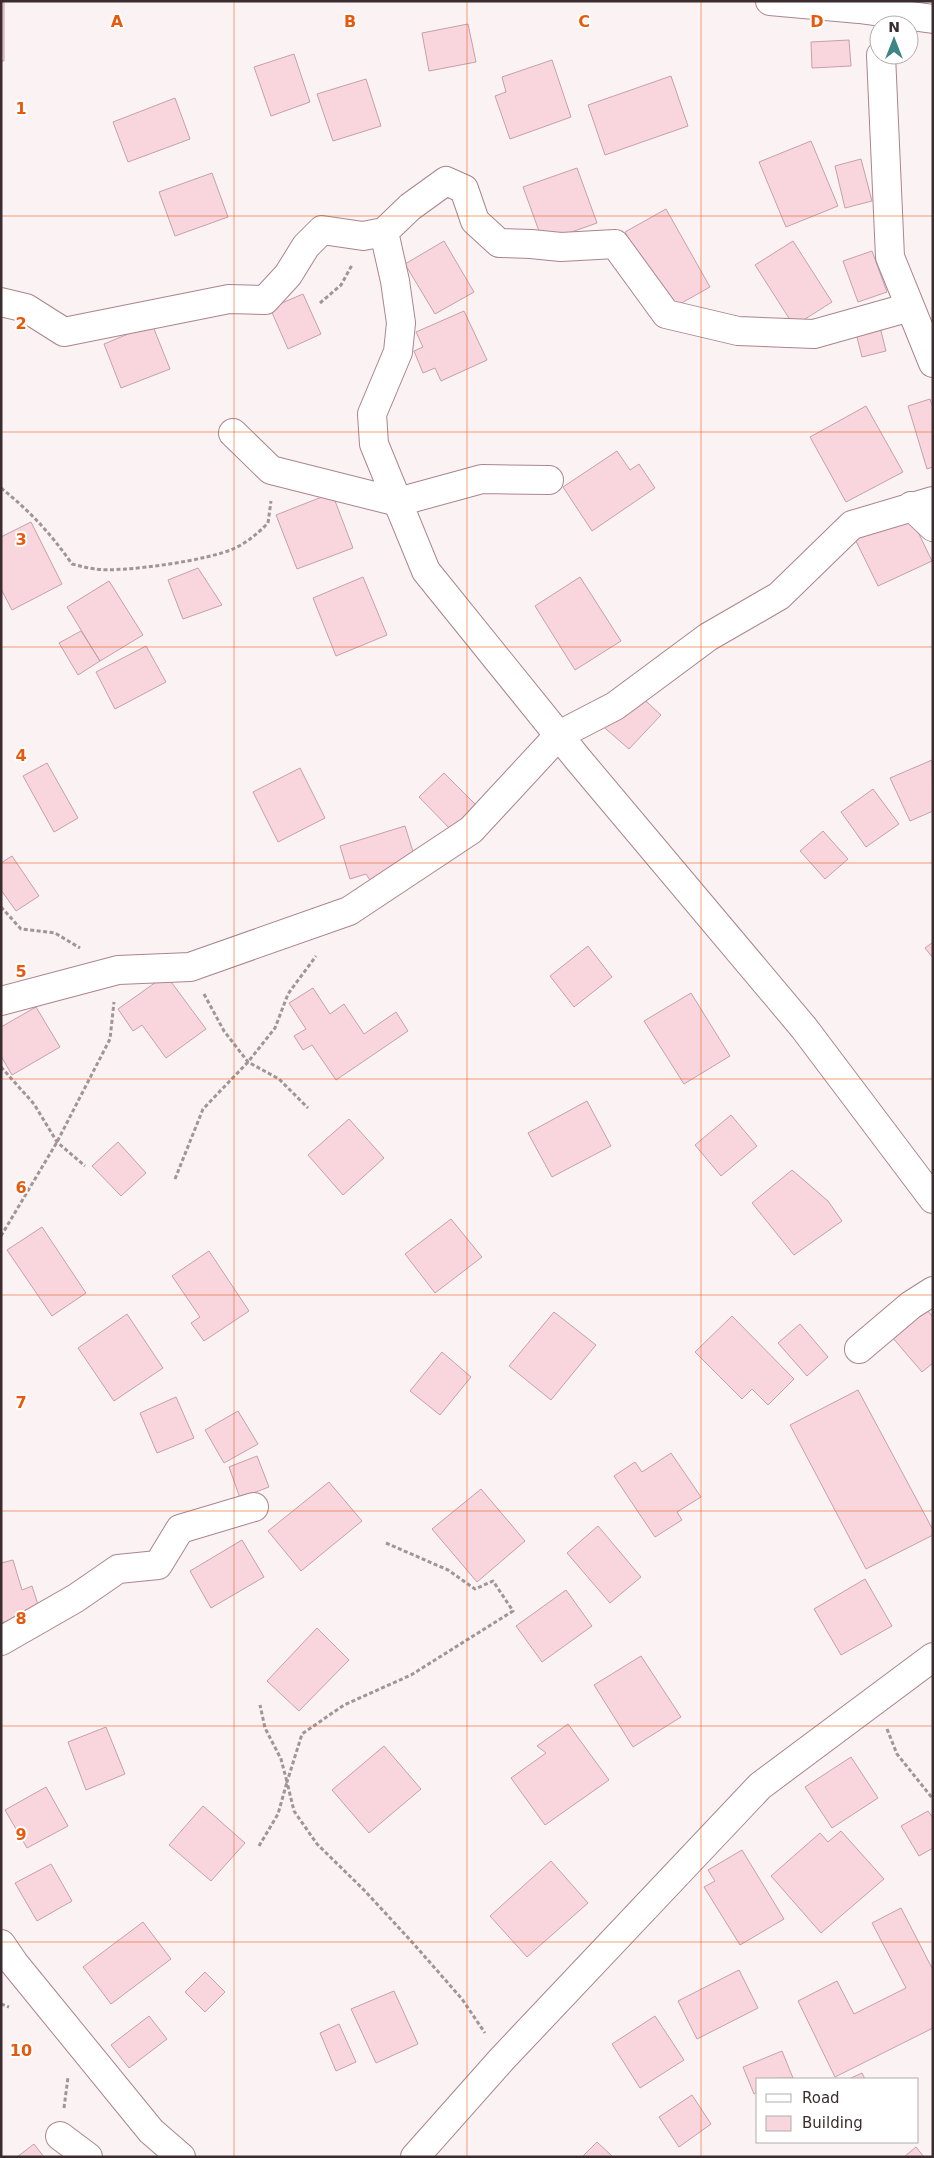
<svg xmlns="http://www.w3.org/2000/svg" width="934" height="2158" viewBox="0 0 934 2158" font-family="'DejaVu Sans',sans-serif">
	<rect width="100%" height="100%" fill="#fbf2f4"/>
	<path fill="#f9d6de" stroke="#c6a0a9" d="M 1,1 L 4,1 L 4,61 L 1,61 Z
		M 468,24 L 476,62 L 429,71 L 422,33 Z
		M 849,40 L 851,66 L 812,68 L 811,42 Z
		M 294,54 L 310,102 L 271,116 L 254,67 Z
		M 552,60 L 571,117 L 510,139 L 495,96 L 506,92 L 502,77 Z
		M 671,76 L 688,126 L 605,155 L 588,105 Z
		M 366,79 L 381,126 L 333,141 L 317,94 Z
		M 175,98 L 190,139 L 128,162 L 113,122 Z
		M 811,141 L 838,206 L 786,227 L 759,162 Z
		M 861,159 L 872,201 L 845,208 L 835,166 Z
		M 577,168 L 597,223 L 543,242 L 523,187 Z
		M 212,173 L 228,217 L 175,236 L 159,192 Z
		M 666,209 L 710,287 L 669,310 L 625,232 Z
		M 444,241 L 474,292 L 435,314 L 405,264 Z
		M 793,241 L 832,302 L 794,326 L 755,265 Z
		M 872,251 L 887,292 L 858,302 L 843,261 Z
		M 303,294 L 321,334 L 288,349 L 270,308 Z
		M 464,311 L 487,360 L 441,381 L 435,368 L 423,373 L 414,351 L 423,347 L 416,332 Z
		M 879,323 L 886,351 L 862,357 L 855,329 Z
		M 152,324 L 170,369 L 121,388 L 104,344 Z
		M 930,399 L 933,408 L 933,467 L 927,469 L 908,406 Z
		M 866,406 L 903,472 L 846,502 L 810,437 Z
		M 617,451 L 630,470 L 639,464 L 655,488 L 592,531 L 563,487 Z
		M 332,493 L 353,548 L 297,569 L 276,515 Z
		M 907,509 L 932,561 L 878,586 L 853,535 Z
		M 31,522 L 62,584 L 12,610 L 1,589 L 1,537 Z
		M 198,568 L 222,605 L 183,619 L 168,580 Z
		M 363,577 L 387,635 L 336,656 L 313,598 Z
		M 580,577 L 621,641 L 575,670 L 535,606 Z
		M 109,581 L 143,635 L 100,661 L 67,607 Z
		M 81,631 L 100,661 L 78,675 L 59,643 Z
		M 146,646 L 166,682 L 115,709 L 96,672 Z
		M 624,681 L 661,715 L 629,749 L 591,716 Z
		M 932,760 L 933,811 L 910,821 L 890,778 Z
		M 47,763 L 78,818 L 54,832 L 23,776 Z
		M 300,768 L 325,818 L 278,842 L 253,792 Z
		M 444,773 L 478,807 L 453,832 L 419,797 Z
		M 873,789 L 899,824 L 866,847 L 841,812 Z
		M 405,826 L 414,855 L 372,883 L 366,874 L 350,879 L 340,846 Z
		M 823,831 L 848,859 L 825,879 L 800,851 Z
		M 12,856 L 39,896 L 16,911 L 1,890 L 1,863 Z
		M 933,942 L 933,958 L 925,948 Z
		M 588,946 L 612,977 L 574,1007 L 550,976 Z
		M 166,975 L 206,1029 L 166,1058 L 142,1025 L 133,1031 L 118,1009 Z
		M 313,988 L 330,1014 L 344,1004 L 364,1034 L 396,1012 L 408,1031 L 336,1080 L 312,1045 L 303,1050 L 294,1036 L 306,1029 L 289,1003 Z
		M 691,993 L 730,1056 L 684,1084 L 644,1021 Z
		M 36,1007 L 60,1047 L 12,1075 L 1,1056 L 1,1027 Z
		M 587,1101 L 611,1146 L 552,1177 L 528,1133 Z
		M 731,1115 L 757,1146 L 721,1176 L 695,1145 Z
		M 349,1119 L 384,1158 L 343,1195 L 308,1155 Z
		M 118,1142 L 146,1173 L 121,1196 L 92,1166 Z
		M 792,1170 L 828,1201 L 842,1221 L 794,1255 L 752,1203 Z
		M 451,1219 L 482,1257 L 435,1293 L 405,1254 Z
		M 42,1227 L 86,1293 L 52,1316 L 7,1250 Z
		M 209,1251 L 249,1311 L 204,1341 L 191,1323 L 200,1317 L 172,1276 Z
		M 926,1309 L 933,1317 L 933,1363 L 922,1372 L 892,1337 Z
		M 554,1312 L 596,1345 L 551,1400 L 509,1366 Z
		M 127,1314 L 163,1368 L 114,1401 L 78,1348 Z
		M 732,1316 L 794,1379 L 768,1405 L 752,1389 L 742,1399 L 695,1352 Z
		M 800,1324 L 828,1357 L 807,1376 L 778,1343 Z
		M 442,1352 L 471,1377 L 440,1415 L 410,1391 Z
		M 858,1390 L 933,1530 L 933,1535 L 866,1569 L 790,1425 Z
		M 176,1397 L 194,1438 L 157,1453 L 140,1413 Z
		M 238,1411 L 258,1444 L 224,1463 L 205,1430 Z
		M 671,1453 L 701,1497 L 677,1512 L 682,1520 L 655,1537 L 614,1476 L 635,1462 L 642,1472 Z
		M 257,1456 L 269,1487 L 240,1498 L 229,1467 Z
		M 329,1482 L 362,1521 L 301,1571 L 268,1531 Z
		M 481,1489 L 525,1541 L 477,1582 L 432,1529 Z
		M 598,1526 L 641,1577 L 610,1603 L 567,1553 Z
		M 242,1540 L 264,1577 L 211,1608 L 190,1571 Z
		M 13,1560 L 22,1590 L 32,1586 L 40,1611 L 1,1623 L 1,1563 Z
		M 865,1579 L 892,1626 L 841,1655 L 814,1609 Z
		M 566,1590 L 592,1626 L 542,1662 L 516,1626 Z
		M 317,1628 L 349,1660 L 299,1711 L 267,1681 Z
		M 641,1656 L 681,1717 L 633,1747 L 594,1685 Z
		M 568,1724 L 609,1780 L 545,1825 L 511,1778 L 546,1753 L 537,1746 Z
		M 106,1727 L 125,1774 L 86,1790 L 68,1742 Z
		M 384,1746 L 421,1789 L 369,1833 L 332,1790 Z
		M 851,1757 L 878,1798 L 832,1828 L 805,1787 Z
		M 46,1787 L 68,1826 L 27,1848 L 5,1810 Z
		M 203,1806 L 245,1843 L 211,1881 L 169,1845 Z
		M 928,1811 L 933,1818 L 933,1848 L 919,1856 L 901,1826 Z
		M 841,1831 L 884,1879 L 821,1933 L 771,1876 L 820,1833 L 828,1842 Z
		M 742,1850 L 784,1919 L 740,1945 L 704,1887 L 715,1881 L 708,1870 Z
		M 551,1861 L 588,1903 L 527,1957 L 490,1916 Z
		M 51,1864 L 72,1901 L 37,1921 L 15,1883 Z
		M 901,1908 L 933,1970 L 933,2028 L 835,2077 L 798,2001 L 837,1981 L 854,2014 L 906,1988 L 872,1923 Z
		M 143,1922 L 171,1959 L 111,2004 L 83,1967 Z
		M 739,1970 L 758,2008 L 697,2039 L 678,2001 Z
		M 205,1972 L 225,1992 L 205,2012 L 185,1992 Z
		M 394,1991 L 418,2044 L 376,2063 L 351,2009 Z
		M 149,2016 L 167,2039 L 129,2068 L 111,2045 Z
		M 655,2016 L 684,2060 L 640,2088 L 612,2044 Z
		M 339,2024 L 356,2062 L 336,2071 L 320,2033 Z
		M 782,2051 L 793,2078 L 758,2079 L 758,2092 L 754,2094 L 743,2067 Z
		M 862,2073 L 865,2079 L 849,2079 Z
		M 692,2095 L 711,2124 L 679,2147 L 659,2117 Z
		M 597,2142 L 613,2157 L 582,2157 Z
		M 34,2144 L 44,2157 L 17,2157 Z
		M 916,2147 L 924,2157 L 904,2157 Z"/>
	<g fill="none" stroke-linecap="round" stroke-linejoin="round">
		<g stroke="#aa858e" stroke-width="30">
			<path id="minor" d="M 770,1 L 859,9 L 933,19
				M 881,55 L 890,257 L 933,363
				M 384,232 L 395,281 L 401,323 L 398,352 L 372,414 L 374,444 L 426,571 L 577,758 L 804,1028 L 933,1199
				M 1,302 L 26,308 L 64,332 L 229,299 L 265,300 L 288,275 L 306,246 L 322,230 L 363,236 L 384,232 L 410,207 L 446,181 L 464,189 L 475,221 L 499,243 L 531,244 L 561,247 L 615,244 L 666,314 L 738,331 L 814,334 L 910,307
				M 233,433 L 271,470 L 398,502 L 482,479 L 549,480
				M 911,506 L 933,527
				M 1,1001 L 118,970 L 190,967 L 349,911 L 471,830 L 559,735 L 615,706 L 708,637 L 779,596 L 852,525 L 933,501
				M 859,1349 L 911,1305 L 933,1291
				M 1,1641 L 76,1598 L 118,1569 L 158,1565 L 180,1529 L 254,1507
				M 1,1944 L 14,1963 L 151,2131 L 181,2157
				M 60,2136 L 88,2157
				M 415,2157 L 502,2059 L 760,1786 L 933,1657"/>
		</g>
		<path stroke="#a19597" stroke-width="3" stroke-dasharray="4 2.5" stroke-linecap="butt" d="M 320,303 L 341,285 L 352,265
			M 1,488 C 31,512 51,534 72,564 C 80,566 87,568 95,569 C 122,573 211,560 235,548 C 248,542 258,533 268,523 L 271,501
			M 1,907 L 21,929 L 55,933 L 80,948
			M 204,994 L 224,1031 L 248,1062 L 279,1079 L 308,1108
			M 1,1067 L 34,1104 L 57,1142 L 85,1166
			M 175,1179 L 203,1109 L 248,1062 L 275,1028 L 288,994 L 316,956
			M 1,1236 L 57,1142 L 110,1039 L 114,1002
			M 386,1543 L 448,1570 L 475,1589 L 493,1581 L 513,1611 L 411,1675 L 344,1705 L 302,1734 L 287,1782 L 294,1811 L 317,1844 L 364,1890 L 412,1942 L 462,1999 L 485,2033
			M 887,1729 L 897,1754 L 933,1799
			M 259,1846 L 278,1814 L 287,1782 L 281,1759 L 265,1728 L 260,1705
			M 1,2004 L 9,2007
			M 64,2108 L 68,2077"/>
		<use href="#minor" stroke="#fff" stroke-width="28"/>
	</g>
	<path fill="none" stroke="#e8590c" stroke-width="1" stroke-opacity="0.55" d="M 234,1 L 234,2157M 467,1 L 467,2157M 701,1 L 701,2157M 1,216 L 933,216M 1,432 L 933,432M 1,647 L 933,647M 1,863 L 933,863M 1,1079 L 933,1079M 1,1295 L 933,1295M 1,1511 L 933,1511M 1,1726 L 933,1726M 1,1942 L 933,1942"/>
	<g font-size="16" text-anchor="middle" font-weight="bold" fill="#e8590c" stroke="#fff" stroke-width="4" stroke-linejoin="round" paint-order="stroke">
		<text x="117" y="27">A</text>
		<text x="350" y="27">B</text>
		<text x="584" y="27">C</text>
		<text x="817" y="27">D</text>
		<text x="21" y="114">1</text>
		<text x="21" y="329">2</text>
		<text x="21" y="545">3</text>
		<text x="21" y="761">4</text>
		<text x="21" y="977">5</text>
		<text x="21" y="1193">6</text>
		<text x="21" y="1408">7</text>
		<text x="21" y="1624">8</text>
		<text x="21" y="1840">9</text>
		<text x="21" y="2056">10</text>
	</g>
	<rect width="934" height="2158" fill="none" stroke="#3b2c2f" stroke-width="5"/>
	<rect x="756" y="2078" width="162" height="65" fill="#ffffff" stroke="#b1abac"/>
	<rect x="766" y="2094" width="25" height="8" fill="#ffffff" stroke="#b1abac"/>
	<text x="802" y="2103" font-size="15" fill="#3b2c2f">Road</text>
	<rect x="766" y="2116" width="25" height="15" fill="#f9d6de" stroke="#b1abac"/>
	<text x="802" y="2128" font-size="15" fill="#3b2c2f">Building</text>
	<g transform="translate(894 40)"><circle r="24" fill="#ffffff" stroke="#b1abac"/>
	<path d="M0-4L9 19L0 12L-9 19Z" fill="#3e8685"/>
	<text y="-8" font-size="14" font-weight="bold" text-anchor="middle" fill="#3b2c2f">N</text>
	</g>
</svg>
